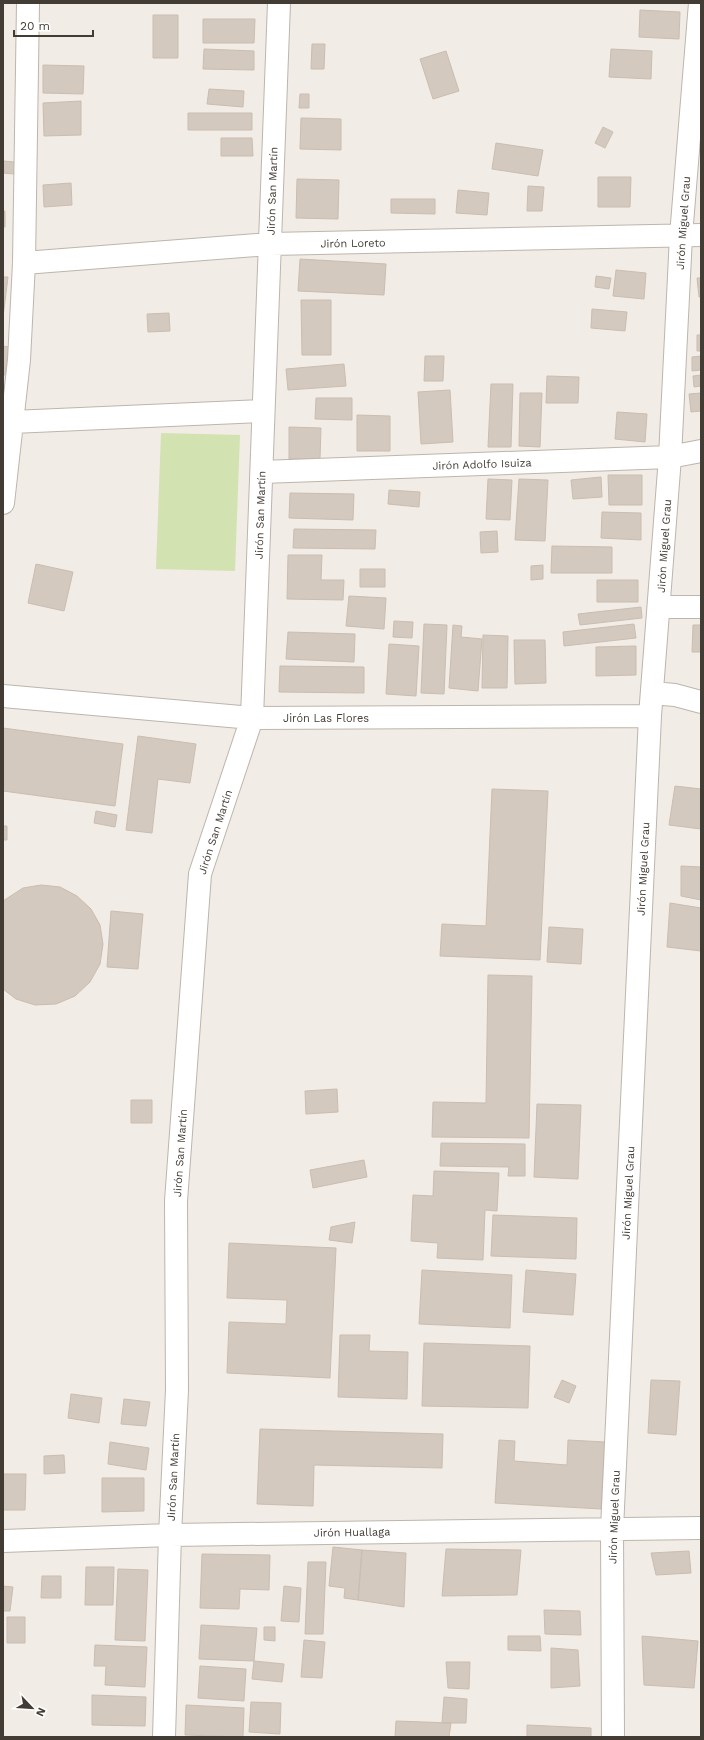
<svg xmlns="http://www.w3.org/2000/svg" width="704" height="1740" viewBox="0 0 704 1740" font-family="'Work Sans',sans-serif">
	<rect width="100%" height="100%" fill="#f1ece5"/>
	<path fill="#d3e2b1" d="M 161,433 L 240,435 L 235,571 L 156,569 Z"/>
	<path fill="#d4c9bf" stroke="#cbbdb0" d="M 640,10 L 680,12 L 679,39 L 639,37 Z
		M 153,15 L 178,15 L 178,58 L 153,58 Z
		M 203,19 L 255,19 L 254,43 L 203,43 Z
		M 312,44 L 325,44 L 324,69 L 311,69 Z
		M 204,49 L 254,51 L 254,70 L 203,69 Z
		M 611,49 L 652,51 L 651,79 L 609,77 Z
		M 446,51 L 459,91 L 433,99 L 420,59 Z
		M 43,65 L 84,66 L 83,94 L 43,93 Z
		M 209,89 L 244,91 L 243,107 L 207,104 Z
		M 300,94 L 309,94 L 309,108 L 299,108 Z
		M 81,101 L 81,135 L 44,136 L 43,103 Z
		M 188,113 L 252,113 L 252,130 L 188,130 Z
		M 301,118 L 341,119 L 341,150 L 300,149 Z
		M 603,127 L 613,132 L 605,148 L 595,143 Z
		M 221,138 L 252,138 L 253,156 L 221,156 Z
		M 496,143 L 543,150 L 538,176 L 492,169 Z
		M 3,161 L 15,162 L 14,174 L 3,173 Z
		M 598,177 L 631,177 L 630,207 L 598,207 Z
		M 297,179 L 339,180 L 338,219 L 296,218 Z
		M 71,183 L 72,205 L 44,207 L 43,185 Z
		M 528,186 L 544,187 L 542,211 L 527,211 Z
		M 458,190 L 489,193 L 487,215 L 456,213 Z
		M 391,199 L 435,199 L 435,214 L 391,213 Z
		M 3,211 L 5,211 L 5,227 L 3,227 Z
		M 300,259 L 386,264 L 384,295 L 298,291 Z
		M 616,270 L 646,273 L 644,299 L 613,296 Z
		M 596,276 L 611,278 L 609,289 L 595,287 Z
		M 3,277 L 8,277 L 3,317 Z
		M 697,278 L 701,278 L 701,297 L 699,297 Z
		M 301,300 L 331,300 L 331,355 L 302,355 Z
		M 592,309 L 627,312 L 625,331 L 591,328 Z
		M 169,313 L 170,331 L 148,332 L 147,314 Z
		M 697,335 L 701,335 L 701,351 L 697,351 Z
		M 3,346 L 9,347 L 5,375 L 3,375 Z
		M 425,356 L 444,356 L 443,381 L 424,381 Z
		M 701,356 L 701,370 L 692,371 L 692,357 Z
		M 344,364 L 346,386 L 288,390 L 286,369 Z
		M 701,375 L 701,386 L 694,387 L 693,376 Z
		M 547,376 L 579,377 L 578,403 L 546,403 Z
		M 491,384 L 513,384 L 511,447 L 488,447 Z
		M 450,390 L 453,442 L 421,444 L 418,392 Z
		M 520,393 L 542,393 L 540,447 L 519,446 Z
		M 701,393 L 701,411 L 691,412 L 689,394 Z
		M 316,398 L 352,398 L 352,420 L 315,419 Z
		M 617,412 L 647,414 L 645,442 L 615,439 Z
		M 357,415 L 390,416 L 390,451 L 357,451 Z
		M 289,427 L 321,428 L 320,459 L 289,459 Z
		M 608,475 L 642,475 L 642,505 L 609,505 Z
		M 601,477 L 602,497 L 573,499 L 571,480 Z
		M 488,479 L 512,480 L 510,520 L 486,519 Z
		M 519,479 L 548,480 L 545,541 L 515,540 Z
		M 389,490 L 420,492 L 419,507 L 388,504 Z
		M 290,493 L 354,494 L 353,520 L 289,518 Z
		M 602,512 L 641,513 L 641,540 L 601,538 Z
		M 294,529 L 376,530 L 375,549 L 293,548 Z
		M 497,531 L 498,552 L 481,553 L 480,532 Z
		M 552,546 L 612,547 L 612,573 L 551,573 Z
		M 288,555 L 322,555 L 321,580 L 344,580 L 343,600 L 287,599 Z
		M 36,564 L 73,572 L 64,611 L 28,603 Z
		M 543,565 L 543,579 L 531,580 L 531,566 Z
		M 360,569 L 385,569 L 385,587 L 360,587 Z
		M 597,580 L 638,580 L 638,602 L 597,602 Z
		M 349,596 L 386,598 L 384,629 L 346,626 Z
		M 641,607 L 642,618 L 580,625 L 578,614 Z
		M 394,621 L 413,622 L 412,638 L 393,637 Z
		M 424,624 L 447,625 L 444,694 L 421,693 Z
		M 634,624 L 636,638 L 564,646 L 563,632 Z
		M 453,625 L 462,626 L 461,637 L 482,639 L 478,691 L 449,688 Z
		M 693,625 L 701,625 L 701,652 L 692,652 Z
		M 288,632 L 355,634 L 354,662 L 286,659 Z
		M 483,635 L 508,636 L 507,688 L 482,688 Z
		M 514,640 L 545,640 L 546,683 L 515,684 Z
		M 389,644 L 419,646 L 416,696 L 386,694 Z
		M 636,646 L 636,675 L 596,676 L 596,647 Z
		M 280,666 L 364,667 L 364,693 L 279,692 Z
		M 3,728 L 123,744 L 115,806 L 3,791 Z
		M 138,736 L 196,744 L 190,783 L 158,779 L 152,833 L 126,830 Z
		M 675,786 L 701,789 L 701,829 L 669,825 Z
		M 492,789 L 548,791 L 540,960 L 440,956 L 442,924 L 486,926 Z
		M 96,811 L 117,815 L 115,827 L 94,823 Z
		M 3,826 L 7,826 L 7,840 L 3,840 Z
		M 681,866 L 701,867 L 701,900 L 681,896 Z
		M 41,885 L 60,887 L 77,896 L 91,909 L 100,925 L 103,944 L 100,964 L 90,982 L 75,996 L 56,1004 L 35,1005 L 16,999 L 3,989 L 3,901 L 23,888 Z
		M 670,903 L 701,908 L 701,951 L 667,947 Z
		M 111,911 L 143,914 L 138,969 L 107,967 Z
		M 549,927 L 583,929 L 581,964 L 547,962 Z
		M 488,975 L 532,976 L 529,1138 L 432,1137 L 433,1102 L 486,1103 Z
		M 337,1089 L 338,1112 L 306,1114 L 305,1091 Z
		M 131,1100 L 152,1100 L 152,1123 L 131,1123 Z
		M 537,1104 L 581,1105 L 578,1179 L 534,1177 Z
		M 441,1143 L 525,1144 L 525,1176 L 508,1176 L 509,1167 L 440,1166 Z
		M 364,1160 L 367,1177 L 313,1188 L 310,1170 Z
		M 434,1171 L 499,1173 L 497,1211 L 485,1210 L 483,1260 L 437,1258 L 438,1243 L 411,1241 L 413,1195 L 433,1196 Z
		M 493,1215 L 577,1218 L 576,1259 L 491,1256 Z
		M 355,1222 L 352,1243 L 329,1240 L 331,1227 Z
		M 229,1243 L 336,1248 L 330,1378 L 227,1373 L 229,1322 L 286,1324 L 287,1300 L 227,1298 Z
		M 422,1270 L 512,1275 L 510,1328 L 419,1324 Z
		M 526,1270 L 576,1274 L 573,1315 L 523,1312 Z
		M 340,1335 L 370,1335 L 369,1351 L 408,1352 L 407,1399 L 338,1397 Z
		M 424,1343 L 530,1346 L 528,1408 L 422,1406 Z
		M 562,1380 L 576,1386 L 569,1403 L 554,1397 Z
		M 651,1380 L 680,1381 L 676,1435 L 648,1433 Z
		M 71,1394 L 102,1398 L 99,1423 L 68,1418 Z
		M 124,1399 L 150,1402 L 146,1426 L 121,1424 Z
		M 260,1429 L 443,1434 L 442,1468 L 314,1465 L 313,1506 L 257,1504 Z
		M 499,1440 L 515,1441 L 514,1461 L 567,1465 L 568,1440 L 605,1442 L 601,1509 L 495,1503 Z
		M 110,1442 L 149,1448 L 146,1470 L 108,1464 Z
		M 64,1455 L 65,1473 L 44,1474 L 44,1456 Z
		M 3,1474 L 26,1474 L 25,1510 L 3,1510 Z
		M 102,1478 L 144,1478 L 144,1511 L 102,1512 Z
		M 333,1547 L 362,1550 L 358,1600 L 344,1598 L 345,1588 L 329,1586 Z
		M 446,1549 L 521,1550 L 517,1595 L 442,1596 Z
		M 362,1550 L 406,1553 L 404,1607 L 358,1600 Z
		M 689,1551 L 691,1573 L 656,1575 L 651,1553 Z
		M 202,1554 L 270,1555 L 269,1590 L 240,1589 L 239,1609 L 200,1608 Z
		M 308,1562 L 326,1562 L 323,1634 L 305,1634 Z
		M 86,1567 L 114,1567 L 113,1605 L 85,1605 Z
		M 118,1569 L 148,1570 L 145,1641 L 115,1640 Z
		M 42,1576 L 61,1576 L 61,1598 L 41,1598 Z
		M 3,1586 L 13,1587 L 10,1611 L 3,1611 Z
		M 284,1586 L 301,1588 L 299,1622 L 281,1621 Z
		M 544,1610 L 580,1611 L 581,1635 L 545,1634 Z
		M 7,1617 L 25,1617 L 25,1643 L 7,1643 Z
		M 201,1625 L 257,1628 L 254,1661 L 199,1659 Z
		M 264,1627 L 275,1627 L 275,1641 L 264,1640 Z
		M 508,1636 L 540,1636 L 541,1651 L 508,1650 Z
		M 642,1636 L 698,1641 L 694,1688 L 644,1685 Z
		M 304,1640 L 325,1642 L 322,1678 L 301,1677 Z
		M 95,1645 L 147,1647 L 145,1687 L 105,1685 L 106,1666 L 94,1666 Z
		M 551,1648 L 578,1650 L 580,1686 L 551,1688 Z
		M 254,1661 L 284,1664 L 282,1682 L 252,1679 Z
		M 446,1662 L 470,1662 L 469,1689 L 448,1688 Z
		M 200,1666 L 246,1669 L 244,1701 L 198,1698 Z
		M 92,1695 L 146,1697 L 145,1726 L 92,1725 Z
		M 444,1697 L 467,1699 L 466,1723 L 442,1723 Z
		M 251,1702 L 281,1703 L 280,1734 L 249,1732 Z
		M 186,1705 L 244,1708 L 243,1737 L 185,1735 Z
		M 396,1721 L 451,1723 L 449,1737 L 395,1737 Z
		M 527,1725 L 591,1728 L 591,1737 L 527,1737 Z"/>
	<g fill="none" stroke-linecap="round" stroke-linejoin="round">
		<g stroke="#beb5ac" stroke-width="24">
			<path id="minor" d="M 24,263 L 270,244 L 701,235
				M 12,422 L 263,411
				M 262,472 L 670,457 L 701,451
				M 3,503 L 19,360 L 24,263 L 28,3
				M 660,607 L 701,607
				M 652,693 L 675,695 L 701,702
				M 3,696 L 252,718 L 650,716
				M 3,1541 L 170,1535 L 701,1528
				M 164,1737 L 170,1535 L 177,1390 L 176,1201 L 200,874 L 252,718 L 279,3
				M 613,1737 L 612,1529 L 650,716 L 670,457 L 681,236 L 700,3"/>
		</g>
		<use href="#minor" stroke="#fff" stroke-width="22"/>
	</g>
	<g text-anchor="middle" stroke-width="3" stroke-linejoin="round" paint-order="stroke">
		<g font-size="11" fill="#433c35" stroke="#fff">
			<text transform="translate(272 191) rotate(-88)" y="4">Jirón San Martín</text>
			<text transform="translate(683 223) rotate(-86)" y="4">Jirón Miguel Grau</text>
			<text transform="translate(353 243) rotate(-1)" y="4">Jirón Loreto</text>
			<text transform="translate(482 464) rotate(-2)" y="4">Jirón Adolfo Isuiza</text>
			<text transform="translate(260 515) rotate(-88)" y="4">Jirón San Martín</text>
			<text transform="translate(664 546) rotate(-86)" y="4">Jirón Miguel Grau</text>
			<text x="326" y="722">Jirón Las Flores</text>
			<text transform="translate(215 832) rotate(-72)" y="4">Jirón San Martín</text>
			<text transform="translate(643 869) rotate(-87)" y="4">Jirón Miguel Grau</text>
			<text transform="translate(180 1153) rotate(-86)" y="4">Jirón San Martín</text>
			<text transform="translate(628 1193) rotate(-87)" y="4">Jirón Miguel Grau</text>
			<text transform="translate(173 1477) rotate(-87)" y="4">Jirón San Martín</text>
			<text transform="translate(614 1517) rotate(-88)" y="4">Jirón Miguel Grau</text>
			<text transform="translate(352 1532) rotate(-1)" y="4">Jirón Huallaga</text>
		</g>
	</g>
	<rect width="704" height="1740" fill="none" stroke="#433c35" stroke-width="8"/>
	<g transform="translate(32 1708) rotate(115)" stroke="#ffffff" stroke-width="3" paint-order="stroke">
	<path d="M0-3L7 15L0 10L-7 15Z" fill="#433c35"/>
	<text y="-6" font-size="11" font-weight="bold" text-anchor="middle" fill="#433c35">N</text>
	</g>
	<path d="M14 30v6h79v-6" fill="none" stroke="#433c35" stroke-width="2"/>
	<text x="20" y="30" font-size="12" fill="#433c35" stroke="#ffffff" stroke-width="3" paint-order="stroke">20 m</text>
</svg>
